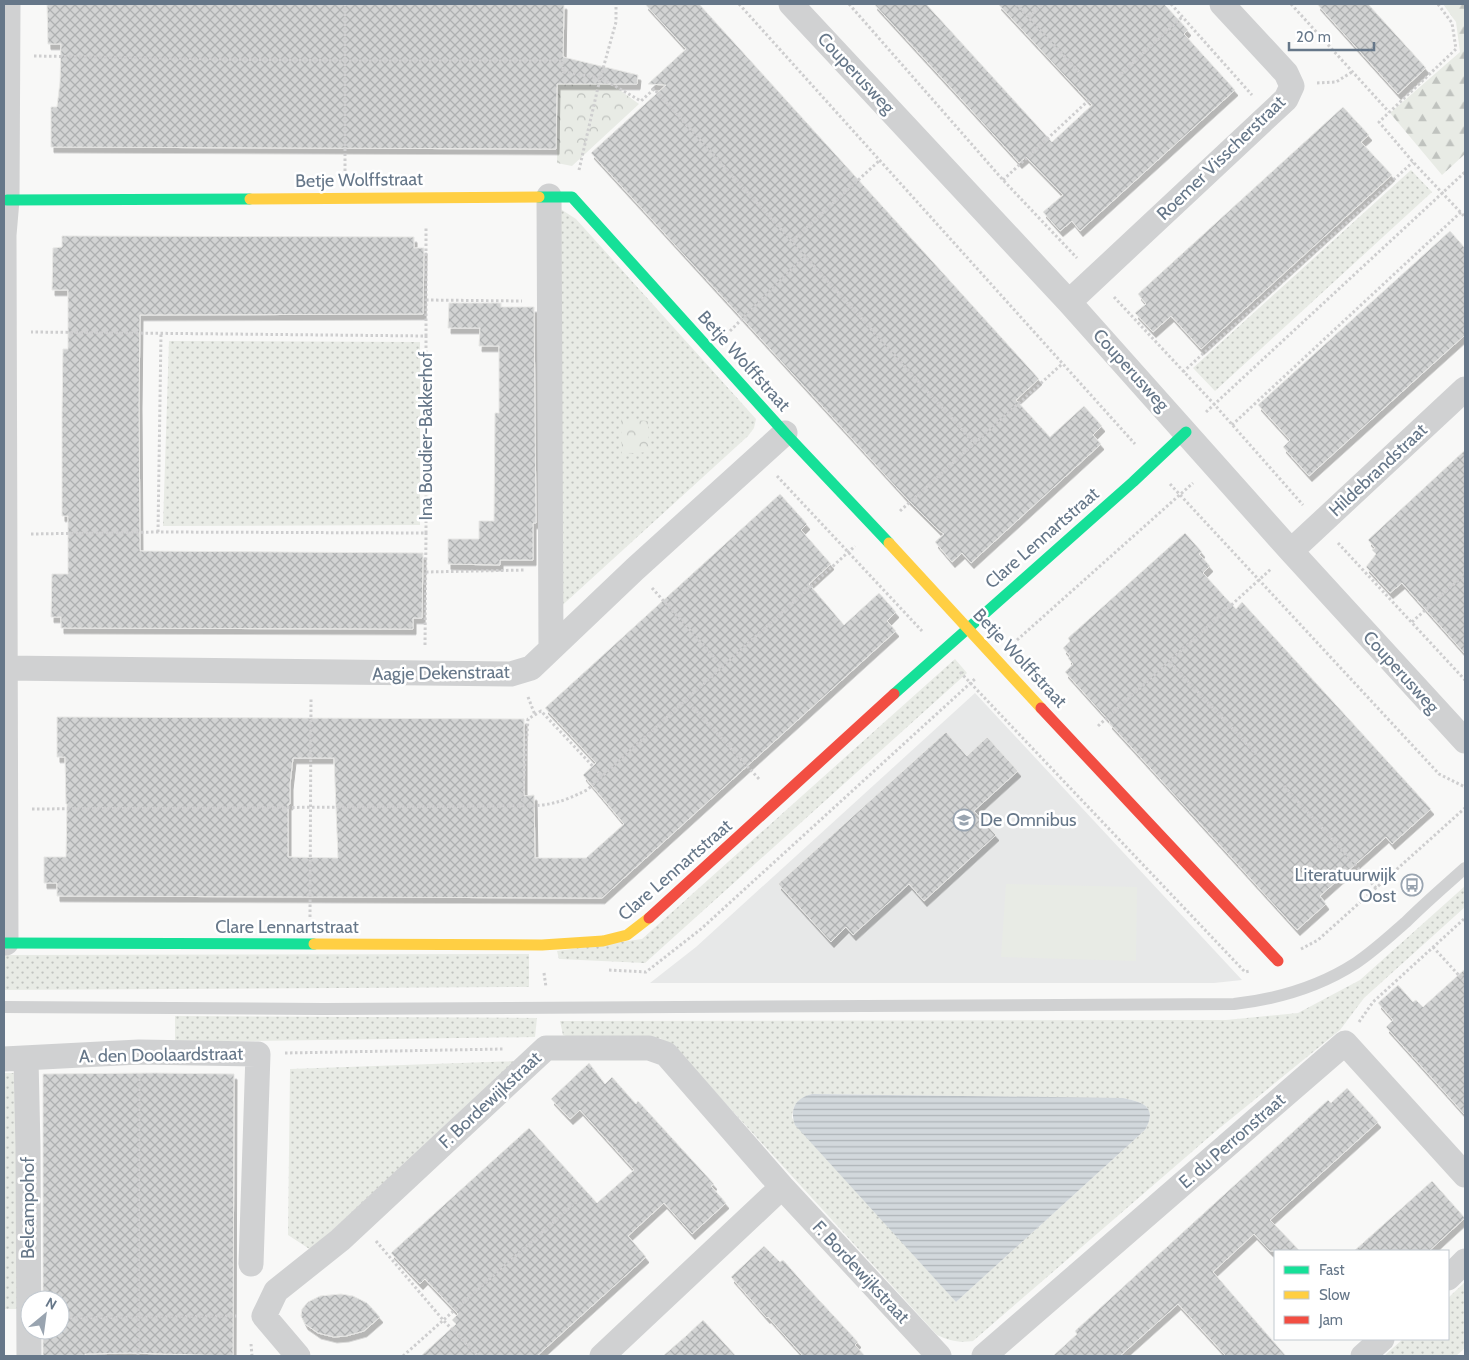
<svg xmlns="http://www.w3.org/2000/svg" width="1469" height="1360" viewBox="0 0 1469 1360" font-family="Cabin,sans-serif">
	<defs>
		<pattern id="grass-dots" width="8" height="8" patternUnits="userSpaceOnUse" patternTransform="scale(1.25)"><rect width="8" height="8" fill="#e8ebe5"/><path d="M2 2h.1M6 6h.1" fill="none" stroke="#c0c3bf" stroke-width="1.8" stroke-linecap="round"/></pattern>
		<pattern id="forest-firs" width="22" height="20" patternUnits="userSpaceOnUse" patternTransform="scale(1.25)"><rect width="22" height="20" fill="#e8ebe5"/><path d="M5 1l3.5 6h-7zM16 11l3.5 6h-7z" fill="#c0c3bf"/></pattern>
		<pattern id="park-crowns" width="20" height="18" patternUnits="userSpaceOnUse" patternTransform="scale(1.25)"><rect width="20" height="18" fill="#e8ebe5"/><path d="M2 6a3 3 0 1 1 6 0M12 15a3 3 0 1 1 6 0" fill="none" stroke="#c0c3bf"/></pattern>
		<pattern id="water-rules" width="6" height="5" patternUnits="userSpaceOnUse" patternTransform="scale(1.25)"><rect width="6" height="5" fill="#d2d8dc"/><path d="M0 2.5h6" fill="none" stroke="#aeb4b8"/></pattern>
		<pattern id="building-cross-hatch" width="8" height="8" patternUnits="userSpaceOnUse" patternTransform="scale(1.25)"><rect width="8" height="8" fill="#d2d3d3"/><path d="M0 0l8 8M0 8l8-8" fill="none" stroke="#aeb0b1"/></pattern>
		<filter id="shadow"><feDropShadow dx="3" dy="5.5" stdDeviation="0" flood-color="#0004"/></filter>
	</defs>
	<rect width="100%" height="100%" fill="#f8f8f7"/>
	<path fill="#e7e8e8" d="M 975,693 L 1242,980 L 1214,983 L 650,983 L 696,947 Z"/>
	<path fill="url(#grass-dots)" fill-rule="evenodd" d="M 1411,170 L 1432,192 L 1215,391 L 1193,368 Z
		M 559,208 L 576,219 L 756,419 L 754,428 L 748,436 L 556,611 Z
		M 169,341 L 420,342 L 420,525 L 163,526 Z
		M 955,659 L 967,673 L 645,963 L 559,959 L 557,951 L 642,939 Z
		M 1465,886 L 1465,907 L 1364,998 L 1340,1030 L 1216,1131 L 973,1341 C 959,1343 950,1341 937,1335 L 675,1048 L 660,1038 L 572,1038 L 563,1035 L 560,1021 L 1182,1020 L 1226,1020 L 1298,1013 L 1360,980 ZM 812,1094 L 1123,1098 C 1143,1102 1158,1107 1145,1130 L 956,1302 L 792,1118 C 792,1104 799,1098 812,1094 Z
		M 529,954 L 529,987 L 4,990 L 4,955 Z
		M 175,1016 L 537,1018 L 535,1037 L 175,1042 Z
		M 516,1061 L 311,1250 L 288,1235 L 290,1069 Z
		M 4,1073 L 22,1073 L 23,1309 L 4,1309 Z
		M 1465,1282 L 1465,1348 L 1456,1356 L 1384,1356 L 1403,1339 L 1448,1339 L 1448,1298 Z"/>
	<path fill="url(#forest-firs)" d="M 1443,4 L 1465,4 L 1465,154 L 1442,175 L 1390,113 L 1460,52 L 1456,22 Z"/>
	<path fill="url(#park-crowns)" d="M 558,77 L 595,79 L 617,88 L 639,104 L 572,166 L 557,163 Z
		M 621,419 L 648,421 L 649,452 L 622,454 Z"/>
	<path fill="#e8ebe5" d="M 1006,884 L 1137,887 L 1136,961 L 1001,957 Z"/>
	<path fill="url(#water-rules)" d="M 812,1094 L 1123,1098 C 1143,1102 1158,1107 1145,1130 L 956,1302 L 795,1125 C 789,1108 796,1098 812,1094 Z"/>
	<path fill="url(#building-cross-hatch)" stroke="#e8e8e6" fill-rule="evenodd" filter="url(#shadow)" d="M 47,4 L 564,4 L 563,57 L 638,75 L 637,84 L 557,84 L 556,149 L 51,147 L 51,107 L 57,107 L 60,82 L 61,44 L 48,44 Z
		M 645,4 L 699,4 L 1039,379 L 1016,400 L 1050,437 L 1084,406 L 1102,426 L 1093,435 L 1101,444 L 971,563 L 962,553 L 952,562 L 935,542 L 944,534 L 938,530 L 907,499 L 591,153 L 666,85 L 648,84 L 686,49 Z
		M 874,4 L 926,4 L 1052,142 L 1092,105 L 998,4 L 1164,4 L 1188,30 L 1184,34 L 1235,90 L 1080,231 L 1072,221 L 1060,231 L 1043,212 L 1063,195 L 1026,157 L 1019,163 L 1014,157 Z
		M 1317,4 L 1368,4 L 1426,68 L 1398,94 Z
		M 1343,107 L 1369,135 L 1361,142 L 1392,175 L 1201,349 L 1171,316 L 1153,332 L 1135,313 L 1146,304 L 1138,294 Z
		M 1450,231 L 1465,248 L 1465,335 L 1309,476 L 1283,447 L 1290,440 L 1258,405 Z
		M 62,236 L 414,237 L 414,248 L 424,248 L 423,314 L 140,315 L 139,403 L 140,551 L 423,553 L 422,618 L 413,618 L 413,629 L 61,628 L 61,617 L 51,617 L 52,574 L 68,574 L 68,516 L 62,516 L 62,413 L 63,349 L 68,349 L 68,290 L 52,290 L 53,248 L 62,247 Z
		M 449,303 L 501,303 L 501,307 L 534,307 L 536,523 L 533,523 L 533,560 L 500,560 L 500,565 L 448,564 L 448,539 L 479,539 L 479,521 L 494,521 L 495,413 L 499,413 L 499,346 L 479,346 L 480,328 L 448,328 Z
		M 1465,450 L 1465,654 L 1402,583 L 1390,593 L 1366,567 L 1376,554 L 1372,550 L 1375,548 L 1368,540 Z
		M 780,494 L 807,524 L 801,530 L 831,564 L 809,584 L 844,625 L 879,593 L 896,612 L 887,621 L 896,631 L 602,898 L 57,896 L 57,883 L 44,883 L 44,857 L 66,857 L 67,804 L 66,804 L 65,757 L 57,757 L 57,717 L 524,719 L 524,796 L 534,795 L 535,858 L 586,858 L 624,824 L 583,775 L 596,763 L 545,708 ZM 293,758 L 334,758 L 338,858 L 288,857 L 288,804 L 290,804 L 290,784 Z
		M 1185,533 L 1202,552 L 1199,554 L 1210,566 L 1203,573 L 1236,609 L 1242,602 L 1431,809 L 1392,844 L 1386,837 L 1320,896 L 1326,904 L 1297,930 L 1131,747 L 1109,723 L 1110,722 L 1065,672 L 1073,664 L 1068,658 L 1070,656 L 1063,648 L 1070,641 L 1068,638 Z
		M 946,732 L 967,756 L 987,737 L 1018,771 L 974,811 L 996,835 L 924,901 L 909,884 L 853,935 L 846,927 L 831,942 L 778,884 Z
		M 1465,969 L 1465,1115 L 1386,1027 L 1393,1020 L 1378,1003 L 1398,985 L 1413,1002 L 1416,1000 L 1423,1007 Z
		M 589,1063 L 605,1084 L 612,1077 L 636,1104 L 638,1101 L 714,1184 L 711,1186 L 726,1203 L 692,1234 L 664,1203 L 628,1236 L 646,1257 L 537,1356 L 421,1356 L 456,1324 L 452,1320 L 458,1314 L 425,1279 L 420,1284 L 391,1253 L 529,1128 L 597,1203 L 634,1170 L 580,1110 L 570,1119 L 551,1099 Z
		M 155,1073 L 234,1074 L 233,1356 L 130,1353 L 85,1354 L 85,1356 L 43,1356 L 43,1330 L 60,1330 L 60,1300 L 43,1300 L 43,1074 Z
		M 1347,1088 L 1378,1122 L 1270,1220 L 1300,1251 L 1270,1251 L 1254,1234 L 1213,1272 L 1286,1356 L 1226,1356 L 1178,1304 L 1120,1356 L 1053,1356 L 1077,1334 L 1075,1331 L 1215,1203 L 1328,1100 L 1331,1103 Z
		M 1432,1181 L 1465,1218 L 1429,1251 L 1354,1251 Z
		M 764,1246 L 780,1262 L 783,1260 L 806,1286 L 858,1342 L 855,1345 L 865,1356 L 803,1356 L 768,1317 L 767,1318 L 731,1277 Z
		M 341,1294 L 353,1296 L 367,1303 L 380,1317 L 364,1331 L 346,1336 L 334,1337 L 318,1333 L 305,1324 L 301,1316 L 302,1309 L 308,1302 L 320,1296 Z
		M 703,1320 L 736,1356 L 663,1356 L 686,1336 Z"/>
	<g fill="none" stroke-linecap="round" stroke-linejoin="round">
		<path stroke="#cececf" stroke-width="3" stroke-dasharray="2.5 2.5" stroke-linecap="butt" d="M 739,4 L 1135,444
			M 849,4 L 1003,180 L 1077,258
			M 1016,4 L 1080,73
			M 1171,4 L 1252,95
			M 1291,4 L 1389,112
			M 1438,4 L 1452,23 L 1456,49 L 1379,122 L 1413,162 L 1465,217
			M 1029,17 L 1043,4
			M 34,56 L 345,61 L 563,61 L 563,72 L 601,78 L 641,101 L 654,89 L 974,443
			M 1121,74 L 1182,17
			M 1317,83 L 1336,82 L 1352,72
			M 579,170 L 599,83 L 616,22 L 616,4
			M 345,171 L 345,4
			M 1003,180 L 1090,99
			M 792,241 L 880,160
			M 1114,297 L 1214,404 L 1303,505
			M 426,300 L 522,301
			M 730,331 L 806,255
			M 426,336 L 426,226
			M 1183,372 L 1413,162
			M 1206,412 L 1465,172
			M 1232,425 L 1461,212
			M 777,476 L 922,631
			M 1170,484 L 1439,774 L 1465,787
			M 900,511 L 1062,364
			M 158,532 L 161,333
			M 31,534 L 158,532 L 426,533 L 426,336 L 31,332
			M 1338,543 L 1465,680
			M 426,572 L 525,570
			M 652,588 L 723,667
			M 1412,622 L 1465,574
			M 1017,640 L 1193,483
			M 425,645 L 426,533
			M 1170,662 L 1256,754
			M 960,672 L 1245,972 L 1250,971
			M 528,697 L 535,715
			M 686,700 L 760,780
			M 1098,726 L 1271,569
			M 1284,786 L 1376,888
			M 522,806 L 528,719 L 541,711 L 602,776
			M 32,809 L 522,806 C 550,806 562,802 587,790 L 855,546
			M 310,917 L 311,699
			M 1433,947 L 1465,982
			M 1301,949 L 1318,940 L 1465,808
			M 609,970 L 646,972 L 701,929 L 976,678
			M 544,973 L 546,987
			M 1359,1022 L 1373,1002 L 1465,918
			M 285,1053 L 503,1049
			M 376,1241 L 444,1321 L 478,1356
			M 60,1318 L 237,1316
			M 251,1344 L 252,1356
			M 138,1356 L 139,1078
			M 403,1356 L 576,1202"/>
		<path stroke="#d0d1d2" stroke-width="12" d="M 4,1007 L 324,1009 L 1234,1004 C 1278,999 1319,987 1356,963 C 1374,951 1390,936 1406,922 C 1425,903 1445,886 1465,868"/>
		<path stroke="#d0d1d2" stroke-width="25" d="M 791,4 L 1069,302 L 1291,551 L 1465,741
			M 549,196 L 551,648
			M 1069,302 L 1286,99 L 1292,86 L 1286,73 L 1222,4
			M 1291,551 L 1465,389
			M 5,668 L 511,674 L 531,668 L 635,569 L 785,433
			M 6,943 L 4,235 L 7,200 L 8,4
			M 4,1059 L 139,1052 L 258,1054 L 251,1264
			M 26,1059 L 28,1147 L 29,1356
			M 1448,1278 L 1465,1261
			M 298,1356 L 264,1316 L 276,1291 L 340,1240 L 546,1048 L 649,1048 L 666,1054 L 782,1187 L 939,1356
			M 602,1356 L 782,1187
			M 984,1356 L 1345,1043 L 1465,1175
			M 1363,1356 L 1382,1339"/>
		<path stroke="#16e098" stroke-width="11" d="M 539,197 L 572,197 L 785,433 L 889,543
			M 7,200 L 250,199
			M 894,694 L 1133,482 L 1186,432
			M 4,943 L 314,944"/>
		<path stroke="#ffcf43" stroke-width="11" d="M 250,199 L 539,197
			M 889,543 L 1041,708
			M 314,944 L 542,945 L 603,941 L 627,935 L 649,918"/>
		<path stroke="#f24e42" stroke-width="11" d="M 1041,708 L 1278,961
			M 649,918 L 894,694"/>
	</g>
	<defs>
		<g id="school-ring" transform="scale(1.125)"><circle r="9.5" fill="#fff" stroke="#99a4b0" stroke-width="1.5"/><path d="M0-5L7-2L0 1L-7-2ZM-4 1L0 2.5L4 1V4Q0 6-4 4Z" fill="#99a4b0"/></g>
		<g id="bus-ring" transform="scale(1.125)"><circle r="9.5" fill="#fff" stroke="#99a4b0" stroke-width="1.5"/><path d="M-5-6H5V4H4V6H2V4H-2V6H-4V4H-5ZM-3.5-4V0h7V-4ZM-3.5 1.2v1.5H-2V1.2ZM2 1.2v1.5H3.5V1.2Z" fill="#99a4b0"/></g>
	</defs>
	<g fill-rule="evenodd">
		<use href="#school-ring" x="964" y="820"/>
		<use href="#bus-ring" x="1412" y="885"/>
	</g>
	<g text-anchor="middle" stroke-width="5" stroke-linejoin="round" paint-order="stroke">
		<g font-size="18" fill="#667789" stroke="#fff">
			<text transform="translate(856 73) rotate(47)" y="6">Couperusweg</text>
			<text transform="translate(1221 158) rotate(-44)" y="6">Roemer Visscherstraat</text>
			<text transform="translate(359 180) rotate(-1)" y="6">Betje Wolffstraat</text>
			<text transform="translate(744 361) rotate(48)" y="6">Betje Wolffstraat</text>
			<text transform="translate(1131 370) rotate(48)" y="6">Couperusweg</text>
			<text transform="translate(426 436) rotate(-90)" y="6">Ina Boudier-Bakkerhof</text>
			<text transform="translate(1378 470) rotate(-43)" y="6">Hildebrandstraat</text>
			<text transform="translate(1042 538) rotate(-41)" y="6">Clare Lennartstraat</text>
			<text transform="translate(1020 658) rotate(47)" y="6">Betje Wolffstraat</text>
			<text transform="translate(1401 672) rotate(48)" y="6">Couperusweg</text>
			<text transform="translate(441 673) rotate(-1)" y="6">Aagje Dekenstraat</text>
			<text transform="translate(675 870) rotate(-41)" y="6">Clare Lennartstraat</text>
			<text x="287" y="933">Clare Lennartstraat</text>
			<text transform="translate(161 1055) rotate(-1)" y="6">A. den Doolaardstraat</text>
			<text transform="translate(490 1100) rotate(-43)" y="6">F. Bordewijkstraat</text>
			<text transform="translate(1232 1141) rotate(-41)" y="6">E. du Perronstraat</text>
			<text transform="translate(28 1208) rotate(-90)" y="6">Belcampohof</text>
			<text transform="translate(861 1272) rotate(47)" y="6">F. Bordewijkstraat</text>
		</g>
		<g font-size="18" fill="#667789" stroke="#fff" text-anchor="start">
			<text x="980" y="826">De Omnibus</text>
			<text x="1396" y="881" text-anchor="end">Literatuurwijk<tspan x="1396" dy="21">Oost</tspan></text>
		</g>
	</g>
	<rect width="1469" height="1360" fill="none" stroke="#667789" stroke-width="10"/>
	<rect x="1274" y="1250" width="175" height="90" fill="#ffffff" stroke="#c2c9d0"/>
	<rect x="1284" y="1266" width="25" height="8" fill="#16e098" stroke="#c2c9d0"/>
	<text x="1319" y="1275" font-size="15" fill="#667789">Fast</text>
	<rect x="1284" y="1291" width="25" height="8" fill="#ffcf43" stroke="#c2c9d0"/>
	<text x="1319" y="1300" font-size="15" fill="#667789">Slow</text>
	<rect x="1284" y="1316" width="25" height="8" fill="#f24e42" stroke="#c2c9d0"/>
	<text x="1319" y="1325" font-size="15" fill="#667789">Jam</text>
	<g transform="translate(45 1315) rotate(29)"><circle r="24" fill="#ffffff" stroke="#c2c9d0"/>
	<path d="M0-4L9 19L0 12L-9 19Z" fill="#99a4b0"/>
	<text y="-8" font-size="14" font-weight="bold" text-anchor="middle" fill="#667789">N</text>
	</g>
	<path d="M1289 42v8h85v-8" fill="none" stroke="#667789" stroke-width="2.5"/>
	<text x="1296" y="42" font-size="15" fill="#667789" stroke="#ffffff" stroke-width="4" paint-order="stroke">20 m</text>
</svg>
